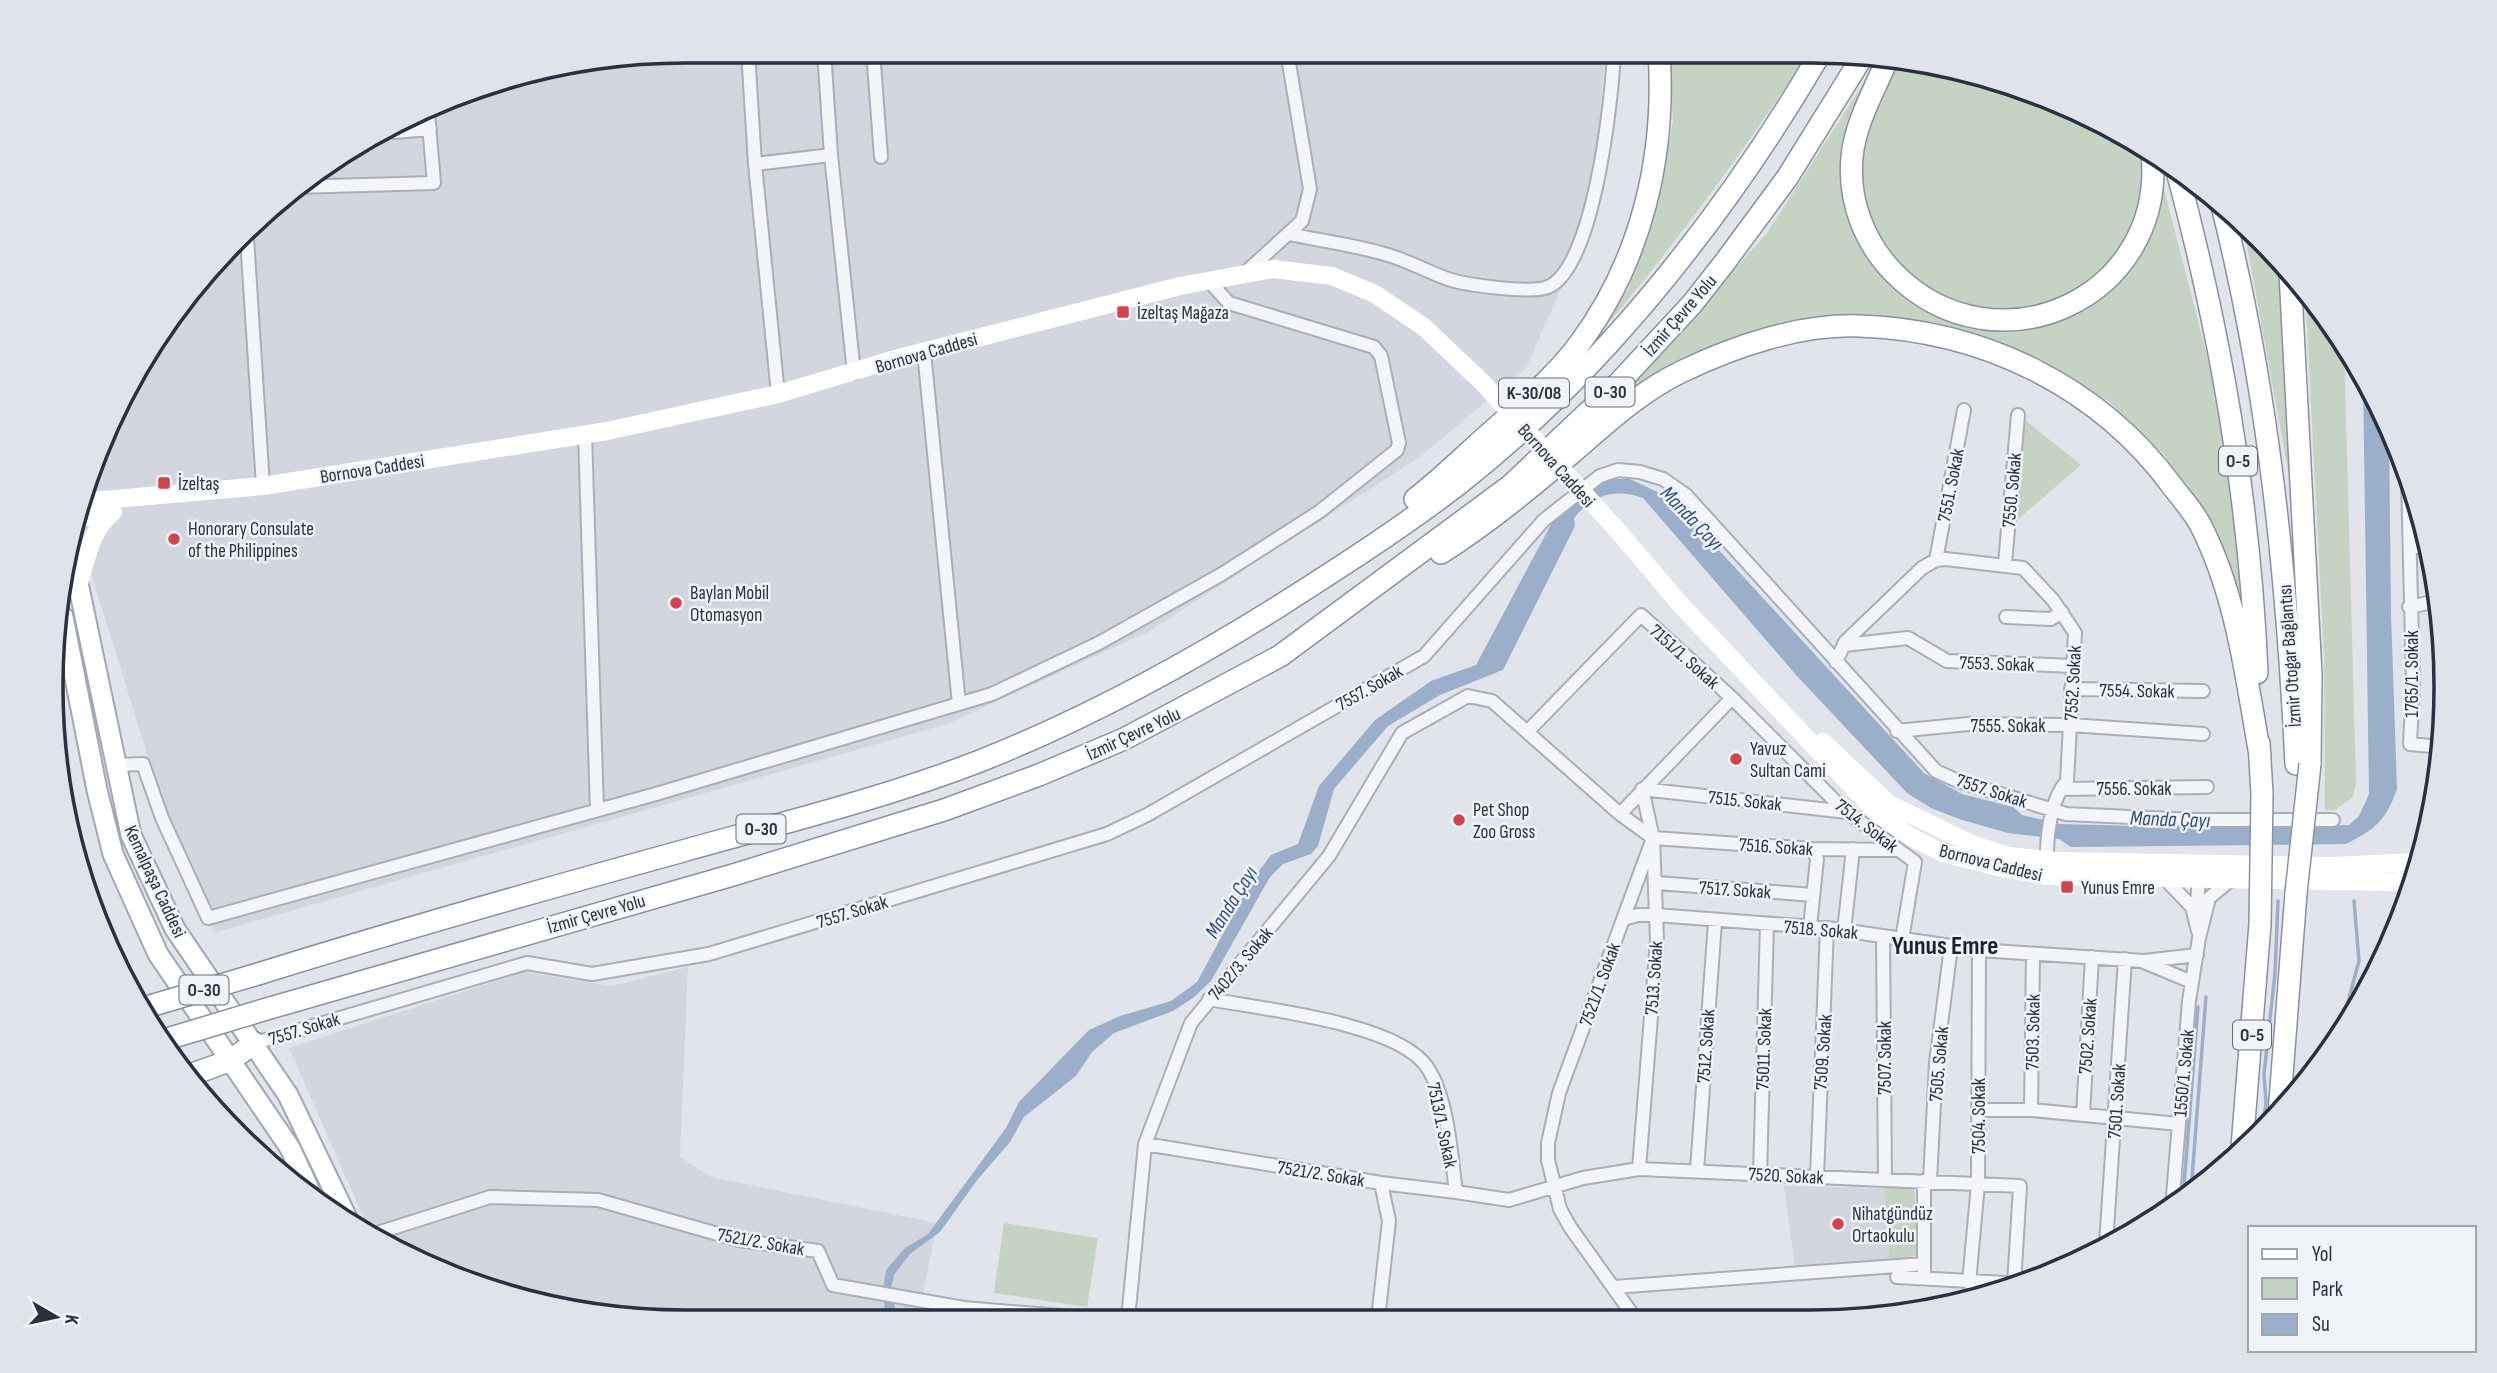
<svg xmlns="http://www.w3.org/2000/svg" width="2497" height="1373" viewBox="0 0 2497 1373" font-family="'Sofia Sans Condensed',sans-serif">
	<rect width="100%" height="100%" fill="#e1e4ea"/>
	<path fill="#d3d6df" d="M 687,51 L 1605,52 L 1596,171 L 1574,259 L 1526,368 L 1421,456 L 1148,632 L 947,724 L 214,933 L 156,782 L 74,519 L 158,334 L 299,182 L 482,85 Z
		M 688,967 L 680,1157 L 711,1177 L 937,1223 L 918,1320 L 645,1321 L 522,1300 L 373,1239 L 289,1048 L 524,972 L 612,986 Z
		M 1784,1186 L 1884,1188 L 1889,1261 L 1795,1267 Z"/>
	<path fill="#c5d4c2" d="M 1668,52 L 1809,52 C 1742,154 1670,252 1590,345 L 1628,289 L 1658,203 L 1673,121 Z
		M 1900,60 L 1975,73 L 2128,136 L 2142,146 L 2145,196 L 2115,261 L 2051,307 L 1973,311 L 1933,294 L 1897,265 L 1868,215 L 1859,171 L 1871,123 Z
		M 1877,62 L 1852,124 L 1856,232 L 1952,319 L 2065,315 L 2096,300 L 2130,266 L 2150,229 L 2162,181 L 2216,391 L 2232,486 L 2244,598 L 2241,596 L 2221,543 L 2165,456 L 2108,401 L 2038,360 L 1984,338 L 1916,324 L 1734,341 L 1626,391 L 1767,233 Z
		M 2243,223 L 2282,265 L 2283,329 L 2295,509 Z
		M 2305,289 L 2344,346 L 2356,783 L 2353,797 L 2335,810 L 2325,810 L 2324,656 Z
		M 2021,417 L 2081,465 L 2015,522 Z
		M 1884,1188 L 1914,1189 L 1919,1255 L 1889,1261 Z
		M 1004,1223 L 1098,1238 L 1087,1307 L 994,1293 Z"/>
	<path fill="#9bafca" d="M 2363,377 L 2380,405 L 2389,428 L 2391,613 L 2397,789 C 2386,820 2376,829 2346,844 L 2071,847 L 2059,839 L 2008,833 L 1959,819 L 1931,808 L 1907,793 L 1797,676 L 1643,498 C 1614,488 1593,495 1574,518 L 1575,526 L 1503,670 L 1440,695 L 1388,726 L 1334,789 L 1318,846 L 1311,854 L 1283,864 L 1270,877 L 1211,981 L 1193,998 L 1173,1011 L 1114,1033 L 1092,1052 L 1076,1076 L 1024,1117 L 1010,1142 L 978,1179 L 940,1232 L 910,1254 L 894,1275 L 891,1290 L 898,1320 L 886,1320 L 883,1289 L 886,1270 L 905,1248 L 928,1234 L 1006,1128 L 1019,1102 L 1089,1030 L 1120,1016 L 1171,1001 L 1197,982 L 1252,880 L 1271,855 L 1298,844 L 1319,786 L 1375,720 L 1431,681 L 1476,665 L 1555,517 L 1602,479 L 1630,479 L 1672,499 L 1924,773 L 1962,794 L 2013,807 L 2022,815 L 2060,824 L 2213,828 L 2349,825 L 2359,816 L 2369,794 Z"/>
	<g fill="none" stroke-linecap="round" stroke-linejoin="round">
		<path stroke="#9bafca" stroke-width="3.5" d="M 2339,1035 L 2359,961 L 2354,901
			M 2263,1128 L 2266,1102 L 2264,1074 L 2275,973 L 2278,901
			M 2191,1191 L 2206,997
			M 2183,1198 L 2198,1007"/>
		<g stroke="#aaaeb8" stroke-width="16">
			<path id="street" d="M 748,51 L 755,164 L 778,394
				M 824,51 L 831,155 L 854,373
				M 873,51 L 881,157
				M 394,132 L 430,129
				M 755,164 L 831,155
				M 294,187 L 434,183 L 428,113
				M 1289,234 C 1322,241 1356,245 1388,255 C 1409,261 1428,272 1448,279 C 1466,285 1531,294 1548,287 C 1594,268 1612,99 1614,52
				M 247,238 L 263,486
				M 1245,273 L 1302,221 L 1310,189 L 1287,51
				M 924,352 L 959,704
				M 585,434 L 597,810
				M 2408,479 L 2413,683 L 2410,744 L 2442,747
				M 2410,547 L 2429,547
				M 1936,560 L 1964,410
				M 2005,564 L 2018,415
				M 2409,607 L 2438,601
				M 2006,617 L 2051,619 L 2062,612
				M 1844,645 L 1908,638 L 1947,661 L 2074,666
				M 1836,662 L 1845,642 L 1922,568 L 1936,560 L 1946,559 L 2023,568 L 2053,600 L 2075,633 L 2067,781 C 2049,801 2046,842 2047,868
				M 2071,689 L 2203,691
				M 1732,698 L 1842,808 L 1915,862 L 1902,939
				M 1897,731 L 1968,724 L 2070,725 L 2203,734
				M 1527,732 L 1641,615 L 1732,698 L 1620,814
				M 116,765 L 143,764 L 162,818 L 208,918 L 656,794 L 992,694 L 1099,643 L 1222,574 L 1319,512 L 1397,450 L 1399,443 L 1381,356 L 1374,347 L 1229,303 L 1208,280
				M 2061,789 L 2207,787
				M 1653,838 L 1813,849 L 1898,850
				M 2164,878 L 2192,907 L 2198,931
				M 1657,883 L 1813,895
				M 2196,916 L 2199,878 L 2202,873
				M 1623,919 L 1638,915 L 1656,915 L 1827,928 L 1979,950 L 2144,961 L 2197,955
				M 1810,927 L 1817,859 L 1813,849
				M 1844,931 L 1853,849
				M 1883,936 L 1885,1180
				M 2144,962 L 2192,982
				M 1209,999 C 1262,1009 1398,1023 1427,1067 C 1448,1098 1451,1155 1456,1192 L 1509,1200 L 1583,1178 L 1639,1169 L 2020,1186 L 2014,1285
				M 255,1043 L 527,963 L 592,974 L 709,954 L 1107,834 L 1147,815 L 1424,656 L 1544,520 L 1600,476 L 1618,470 L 1640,472 L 1663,479 L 1686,495 L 1936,771 L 1958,781 L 2066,814 L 2195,820 L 2333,820
				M 1978,1110 L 2031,1110 L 2179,1124
				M 2031,1110 L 2033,954
				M 2083,1115 L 2092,957
				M 1145,1144 L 1381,1183 L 1456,1192
				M 1639,1169 L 1657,940 L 1653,838 L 1642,789 L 1847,812
				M 1697,1170 L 1715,922
				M 1760,1174 L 1767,924
				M 1817,1176 L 1827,928
				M 1924,1181 L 1924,1271
				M 1930,1181 L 1936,1063 L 1951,947
				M 2172,1208 L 2189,1001 L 2199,938 L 2209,898 L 2233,878
				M 368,1236 L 490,1197 L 598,1200 L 739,1240 L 818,1251 L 833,1285 L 964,1308 L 1098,1319
				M 2106,1244 L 2125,959
				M 1897,1277 L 2024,1284
				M 1969,1283 L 1978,1184 L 1979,950
				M 1614,1287 L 1924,1264
				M 1128,1319 L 1145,1144 L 1191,1023 L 1329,856 L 1402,733 L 1468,696 L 1492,701 L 1620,814 L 1653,838 L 1559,1093 L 1548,1143 L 1548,1160 L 1560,1209 L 1570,1227 L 1635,1318
				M 1378,1319 L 1389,1221 L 1381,1183"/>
		</g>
		<g stroke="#a0a7b6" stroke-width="23">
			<path id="primary" d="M 70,545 L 131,835 L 175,929 L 288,1095 L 348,1220
				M 63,617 L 97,790 L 113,854 L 158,954 L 290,1148 L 308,1187"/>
		</g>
		<g stroke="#8890a1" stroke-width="24">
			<path id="highway" d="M 1888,58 C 1875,89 1855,123 1852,157 C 1848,201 1864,242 1894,273 C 1996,376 2167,298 2152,153
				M 2177,171 C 2221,335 2250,504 2257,673
				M 2221,202 C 2268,387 2287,574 2296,764
				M 2290,273 L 2311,675 L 2310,764
				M 1415,499 C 1441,479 1465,455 1490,433 C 1522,404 1555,377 1580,343 C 1642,259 1666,155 1659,52
				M 1441,553 C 1488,523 1530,488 1573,452 C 1608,422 1641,391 1683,371 C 1735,346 1800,324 1859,326 C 1983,330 2099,386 2173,487 C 2182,499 2193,511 2200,524 C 2237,596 2246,677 2260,755
				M 2259,743 L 2262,794
				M 258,974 C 399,930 541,890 683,851 C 782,823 885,798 980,761 C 1086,719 1185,665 1281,605 C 1342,566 1403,527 1460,483 C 1604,370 1729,210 1821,52
				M 270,1008 L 733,875 L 944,810 L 1039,775 L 1124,739 L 1280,656 L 1510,486 L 1616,386 L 1692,304 L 1725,262 L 1787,178 L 1864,54
				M 190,1075 L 229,1061 L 255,1043
				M 2279,1114 L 2296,893
				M 2242,1147 L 2260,924"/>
		</g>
		<use href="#street" stroke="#f4f5f8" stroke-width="12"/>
		<path stroke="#fff" stroke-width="18" d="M 81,502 L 263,486 L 607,431 L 778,394 L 895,359 L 1180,286 L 1273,269 L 1332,276 L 1375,294 L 1424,327 L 1483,383
			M 74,520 L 109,512
			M 1618,531 L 1680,604 L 1877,813 L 1911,837 L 1943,853 L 2002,868 L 2048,876 L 2394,882 L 2416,877
			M 78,587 C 87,558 89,532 113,512
			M 1823,742 L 1889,804 L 1974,845 L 2009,856 L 2056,861 L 2333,866 L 2419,862"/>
		<use href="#primary" stroke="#fff" stroke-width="19"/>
		<use href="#highway" stroke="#fff" stroke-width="21"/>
		<g stroke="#8890a1" stroke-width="24" stroke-linecap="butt">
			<path id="highway-bridge" d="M 2296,893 L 2310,764
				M 2260,924 L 2262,794
				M 150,1006 L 258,974
				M 167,1039 L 270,1008"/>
		</g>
		<path stroke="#fff" stroke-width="18" d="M 1483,383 L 1618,531"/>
		<use href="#highway-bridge" stroke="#fff" stroke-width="21"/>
	</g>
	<g fill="#d0444f" stroke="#f0f3f7" stroke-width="2.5">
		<rect x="1116" y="305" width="14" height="14" rx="3.5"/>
		<rect x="157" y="476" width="14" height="14" rx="3.5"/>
		<circle cx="174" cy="539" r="7"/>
		<circle cx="676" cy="603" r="7"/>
		<circle cx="1736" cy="759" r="7"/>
		<circle cx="1459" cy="820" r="7"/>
		<rect x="2060" y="880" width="14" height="14" rx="3.5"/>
		<circle cx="1838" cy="1224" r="7"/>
	</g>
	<g text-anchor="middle" stroke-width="5" stroke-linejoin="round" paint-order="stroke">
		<g fill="#f0f3f7" stroke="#656a78" stroke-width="2">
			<rect x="1585.5" y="377.5" width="49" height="29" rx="5"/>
			<rect x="1499" y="378.5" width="70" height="29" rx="5"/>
			<rect x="2219" y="446.5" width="38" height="29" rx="5"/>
			<rect x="736.5" y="814.5" width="49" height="29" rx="5"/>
			<rect x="179.5" y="975.5" width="49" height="29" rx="5"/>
			<rect x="2233" y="1020.5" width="38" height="29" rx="5"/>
		</g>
		<g font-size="18" font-weight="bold" fill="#293042">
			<text x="1610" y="398">O-30</text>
			<text x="1534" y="399">K-30/08</text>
			<text x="2238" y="467">O-5</text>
			<text x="761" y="835">O-30</text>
			<text x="204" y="996">O-30</text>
			<text x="2252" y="1041">O-5</text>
		</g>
		<g font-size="19" fill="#293042" stroke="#f0f3f7" text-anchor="start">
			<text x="1137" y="319">İzeltaş Mağaza</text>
			<text x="178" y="490">İzeltaş</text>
			<text x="188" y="535">Honorary Consulate<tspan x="188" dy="22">of the Philippines</tspan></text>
			<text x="690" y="599">Baylan Mobil<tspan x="690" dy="22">Otomasyon</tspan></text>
			<text x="1750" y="755">Yavuz<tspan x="1750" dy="22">Sultan Cami</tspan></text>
			<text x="1473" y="816">Pet Shop<tspan x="1473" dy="22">Zoo Gross</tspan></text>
			<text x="2081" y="894">Yunus Emre</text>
			<text x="1852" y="1220">Nihatgündüz<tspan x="1852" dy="22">Ortaokulu</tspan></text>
		</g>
		<g font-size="19" fill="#293042" stroke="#f0f3f7">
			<text transform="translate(1679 315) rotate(-49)" y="7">İzmir Çevre Yolu</text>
			<text transform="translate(926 352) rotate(-16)" y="7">Bornova Caddesi</text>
			<text transform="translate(1557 465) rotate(48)" y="7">Bornova Caddesi</text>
			<text transform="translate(372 468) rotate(-9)" y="7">Bornova Caddesi</text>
			<text transform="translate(1950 485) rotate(-79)" y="7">7551. Sokak</text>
			<text transform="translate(2011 490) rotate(-85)" y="7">7550. Sokak</text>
			<text transform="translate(1685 656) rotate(42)" y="7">7151/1. Sokak</text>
			<text transform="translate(2289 656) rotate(-94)" y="7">İzmir Otogar Bağlantısı</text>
			<text transform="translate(1997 663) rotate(2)" y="7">7553. Sokak</text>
			<text transform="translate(2411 674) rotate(-90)" y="7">1765/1. Sokak</text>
			<text transform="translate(2072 683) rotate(-87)" y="7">7552. Sokak</text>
			<text transform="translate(1369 687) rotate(-30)" y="7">7557. Sokak</text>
			<text transform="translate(2137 690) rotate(1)" y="7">7554. Sokak</text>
			<text x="2008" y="732">7555. Sokak</text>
			<text transform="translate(1133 733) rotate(-25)" y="7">İzmir Çevre Yolu</text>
			<text x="2134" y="795">7556. Sokak</text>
			<text transform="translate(1992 790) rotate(18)" y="7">7557. Sokak</text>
			<text transform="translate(1745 800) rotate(6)" y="7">7515. Sokak</text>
			<text transform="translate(1867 825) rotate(38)" y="7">7514. Sokak</text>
			<text transform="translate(1776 846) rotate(4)" y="7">7516. Sokak</text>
			<text transform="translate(1991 862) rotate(14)" y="7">Bornova Caddesi</text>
			<text transform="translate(156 881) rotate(65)" y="7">Kemalpaşa Caddesi</text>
			<text transform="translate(1735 889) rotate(4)" y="7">7517. Sokak</text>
			<text transform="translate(852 911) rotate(-17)" y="7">7557. Sokak</text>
			<text transform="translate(596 913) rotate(-16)" y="7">İzmir Çevre Yolu</text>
			<text transform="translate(1821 929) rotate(5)" y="7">7518. Sokak</text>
			<text transform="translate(1240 963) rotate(-50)" y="7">7402/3. Sokak</text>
			<text transform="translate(1653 978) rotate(-86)" y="7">7513. Sokak</text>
			<text transform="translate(1599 984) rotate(-70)" y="7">7521/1. Sokak</text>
			<text transform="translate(304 1028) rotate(-17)" y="7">7557. Sokak</text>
			<text transform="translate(2032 1032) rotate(-89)" y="7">7503. Sokak</text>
			<text transform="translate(2087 1036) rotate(-86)" y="7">7502. Sokak</text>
			<text transform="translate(1705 1046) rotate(-86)" y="7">7512. Sokak</text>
			<text transform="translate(1763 1049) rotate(-88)" y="7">75011. Sokak</text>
			<text transform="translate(1822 1052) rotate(-86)" y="7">7509. Sokak</text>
			<text transform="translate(1884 1058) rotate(-90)" y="7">7507. Sokak</text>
			<text transform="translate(1938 1064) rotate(-85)" y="7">7505. Sokak</text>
			<text transform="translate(2183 1073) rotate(-85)" y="7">1550/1. Sokak</text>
			<text transform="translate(2116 1101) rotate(-86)" y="7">7501. Sokak</text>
			<text transform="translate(1978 1116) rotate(-90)" y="7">7504. Sokak</text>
			<text transform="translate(1443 1125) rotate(78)" y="7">7513/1. Sokak</text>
			<text transform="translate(1321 1173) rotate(9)" y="7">7521/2. Sokak</text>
			<text transform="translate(1786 1175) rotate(3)" y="7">7520. Sokak</text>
			<text transform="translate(761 1241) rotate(10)" y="7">7521/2. Sokak</text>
		</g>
		<g font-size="21" font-style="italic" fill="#324c76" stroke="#f0f3f7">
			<text transform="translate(1692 518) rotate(46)" y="7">Manda Çayı</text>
			<text transform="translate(2170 819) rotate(2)" y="7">Manda Çayı</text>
			<text transform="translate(1231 902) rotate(-58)" y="7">Manda Çayı</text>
		</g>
		<g font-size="26" font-weight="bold" fill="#1b2133" stroke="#f0f3f7">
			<text x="1945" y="954">Yunus Emre</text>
		</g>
	</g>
	<path d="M0 0H2497V1373H0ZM686 63H1811A623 623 0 0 1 2434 686V687A623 623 0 0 1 1811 1310H686A623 623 0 0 1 63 687V686A623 623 0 0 1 686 63Z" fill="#e0e3e9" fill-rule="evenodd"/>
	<path fill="none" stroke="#293042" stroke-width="3.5" d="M686 63H1811A623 623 0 0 1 2434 686V687A623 623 0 0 1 1811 1310H686A623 623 0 0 1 63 687V686A623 623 0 0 1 686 63Z"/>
	<rect x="2248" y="1226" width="228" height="126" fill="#f0f3f7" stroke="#a0a5af" stroke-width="2"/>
	<rect x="2262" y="1249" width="35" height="10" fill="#ffffff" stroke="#a0a5af" stroke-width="2"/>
	<text x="2312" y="1261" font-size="21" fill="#293042">Yol</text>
	<rect x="2262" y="1278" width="35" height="21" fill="#c5d4c2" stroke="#a0a5af" stroke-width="2"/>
	<text x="2312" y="1296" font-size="21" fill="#293042">Park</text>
	<rect x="2262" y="1314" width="35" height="21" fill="#9bafca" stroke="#a0a5af" stroke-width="2"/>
	<text x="2312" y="1331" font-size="21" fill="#293042">Su</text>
	<g transform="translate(56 1317) rotate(99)" stroke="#f0f3f7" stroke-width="5" paint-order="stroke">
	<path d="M0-5L12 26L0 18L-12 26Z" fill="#293042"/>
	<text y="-10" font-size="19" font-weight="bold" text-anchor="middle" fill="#293042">K</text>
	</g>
</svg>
